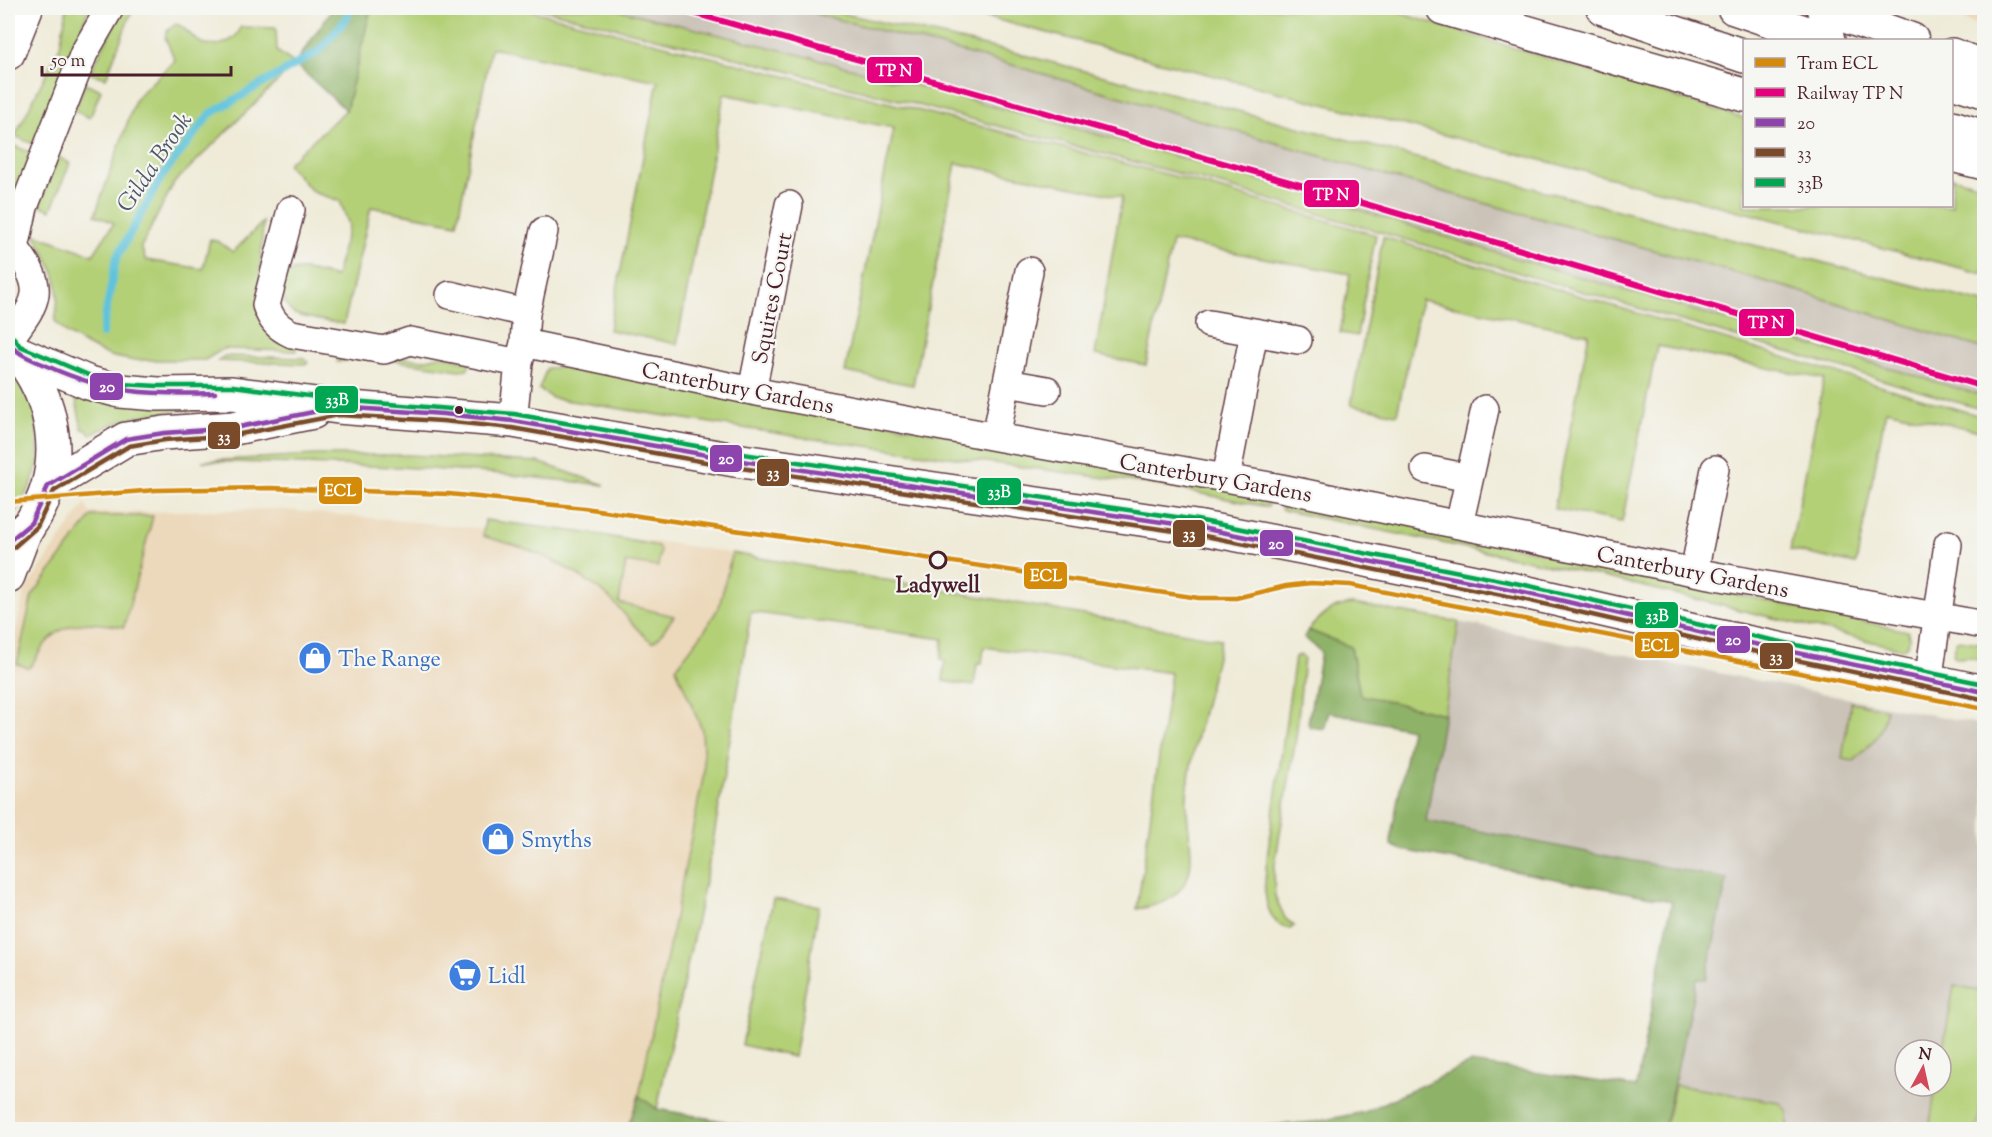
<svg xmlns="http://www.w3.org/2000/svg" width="1992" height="1137" viewBox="0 0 1992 1137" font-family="'Sorts Mill Goudy',serif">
	<rect width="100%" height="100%" fill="#f6f6f2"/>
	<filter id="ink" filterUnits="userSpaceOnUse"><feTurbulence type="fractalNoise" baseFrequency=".0167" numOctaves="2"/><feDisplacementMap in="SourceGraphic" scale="12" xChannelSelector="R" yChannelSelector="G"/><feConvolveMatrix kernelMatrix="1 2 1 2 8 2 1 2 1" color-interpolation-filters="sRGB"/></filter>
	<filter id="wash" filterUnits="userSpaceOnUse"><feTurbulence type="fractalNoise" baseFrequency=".008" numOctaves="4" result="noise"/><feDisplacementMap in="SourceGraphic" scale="24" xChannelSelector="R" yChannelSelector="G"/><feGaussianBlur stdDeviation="1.35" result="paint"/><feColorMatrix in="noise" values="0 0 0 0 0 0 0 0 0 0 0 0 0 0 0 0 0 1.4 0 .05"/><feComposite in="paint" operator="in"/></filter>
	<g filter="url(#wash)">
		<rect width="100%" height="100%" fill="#efebd8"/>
		<path fill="#ecd8ba" d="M 1929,8 L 1984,8 L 1984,27 Z
			M 85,503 L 90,513 L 275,509 L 523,532 L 671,543 L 760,558 L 712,848 L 657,1109 L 647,1129 L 8,1130 L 8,686 L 10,660 L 24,592 Z"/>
		<path fill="#cbc3b8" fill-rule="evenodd" d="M 537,8 L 819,8 L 818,15 L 1016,66 L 1398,179 L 1789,288 L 1984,349 L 1984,410 L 1207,181 L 811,77 Z
			M 1459,622 L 1984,725 L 1984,1129 L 1664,1129 L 1697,978 L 1706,979 L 1727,879 L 1426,821 ZM 1905,1050 L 1941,1050 L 1941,1086 L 1905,1086 Z"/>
		<path fill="#b3d077" stroke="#7e7851" stroke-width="1.5" d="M 67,8 L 89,8 L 37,146 L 15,136 L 60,46 Z
			M 123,8 L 133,8 L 106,78 L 90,73 Z
			M 371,8 L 521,8 L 1185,179 L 1376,235 L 1357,336 L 1340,333 L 1350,274 L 1172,241 L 1146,365 L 1095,355 L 1122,197 L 956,163 L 913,385 L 845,372 L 894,128 L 724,94 L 677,344 L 609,330 L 658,81 L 491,48 L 457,224 L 371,207 L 344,324 C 333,322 301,318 293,313 C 287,309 283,299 282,293 C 280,257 316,273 336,277 L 349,225 L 340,201 L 313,192 L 287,164 L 346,110 Z
			M 537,8 L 611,8 L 813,58 L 1096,134 L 1305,193 L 1505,255 L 1984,396 L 1984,410 L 1207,181 L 811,77 Z
			M 819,8 L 1016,53 L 1682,227 L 1984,303 L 1984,349 L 1789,288 L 1398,179 L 1016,66 L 817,14 Z
			M 951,8 L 1383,8 L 1744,118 L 1744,206 L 1952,206 L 1952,177 L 1984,186 L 1984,274 Z
			M 176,24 C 187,27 192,40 204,44 C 218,48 236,42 241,27 L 276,28 L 277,51 L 295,64 L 174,183 L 141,247 L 146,260 L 203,269 L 210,239 L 219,242 L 233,252 L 263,222 L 258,314 L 296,348 L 296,351 L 223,349 L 205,360 L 130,360 L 110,356 L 88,346 L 66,333 L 55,321 C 63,280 53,268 34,234 L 93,255 L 114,223 L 95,215 L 136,98 L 175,60 L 165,37 L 168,30 Z
			M 85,83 L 101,90 L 90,118 L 75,111 Z
			M 12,145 L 34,154 L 8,212 L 8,158 Z
			M 58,157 L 70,163 L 51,210 L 39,205 Z
			M 1383,237 L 1984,417 L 1984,432 L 1886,410 L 1856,564 L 1790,550 L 1824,379 L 1657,346 L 1622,522 L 1554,509 L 1589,334 L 1421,300 L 1397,414 L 1351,405 Z
			M 343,351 L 424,360 L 442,355 L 471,363 L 467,369 L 460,370 L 369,357 L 337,362 Z
			M 224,356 L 303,358 L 308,362 L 307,364 L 218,361 Z
			M 8,363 L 35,401 L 39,460 L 32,483 L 18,508 L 8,521 Z
			M 578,366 L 1271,494 L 1268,507 L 1158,485 L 813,439 L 552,398 L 539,389 L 547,368 Z
			M 95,393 L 228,408 C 191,410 151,410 116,423 C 107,426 99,431 91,435 L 87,430 L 82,429 L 76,400 Z
			M 315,455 L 409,455 L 538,462 L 605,485 L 492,473 L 399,467 L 202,461 Z
			M 1284,497 L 1908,631 L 1909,639 L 1907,647 L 1902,649 L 1579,571 L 1281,510 Z
			M 92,516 L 153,516 L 124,627 C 92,622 65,617 42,648 C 38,654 35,661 29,668 L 17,664 L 32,596 Z
			M 485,520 L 602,535 L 658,546 L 660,551 L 658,567 L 626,562 L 619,603 L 674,616 L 658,638 L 653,642 C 644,640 616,602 604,593 C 585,578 562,565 541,555 C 523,547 502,542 483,536 Z
			M 732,553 L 1221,639 C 1210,692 1192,741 1187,795 C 1184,821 1198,857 1186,881 C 1175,901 1158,905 1137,909 L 1171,673 L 984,647 L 982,663 L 977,664 L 974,686 L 943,681 L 945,661 L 941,659 L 943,639 L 751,612 L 712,848 L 657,1109 L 639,1096 L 704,773 L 702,730 L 676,668 L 705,630 L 719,607 Z
			M 1353,604 L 1459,622 L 1444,714 L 1360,695 L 1351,647 L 1308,630 C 1322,615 1332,605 1353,604 Z
			M 1959,640 L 1984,644 L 1984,661 L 1970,657 L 1956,658 L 1953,654 L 1956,642 Z
			M 1300,655 L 1304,658 L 1296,738 L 1274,870 L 1275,896 L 1285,918 L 1294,926 L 1290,929 C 1286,927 1280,925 1277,923 C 1259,904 1266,873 1268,850 L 1295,657 Z
			M 1851,702 L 1886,709 C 1884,733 1872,744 1854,761 L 1842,759 Z
			M 773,899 L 819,906 L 794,1057 L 742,1045 Z
			M 1954,986 L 1984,992 L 1984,1086 L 1977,1129 L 1929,1129 L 1936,1086 L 1941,1086 L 1941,1060 Z
			M 1675,1085 L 1779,1102 L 1787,1111 L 1787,1129 L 1664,1130 Z"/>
		<path fill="#8eb268" stroke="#6c684a" stroke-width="1.5" d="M 333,8 L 371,8 L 346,110 L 295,64 Z
			M 1308,630 L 1351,647 L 1360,695 L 1444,714 L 1426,821 L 1727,879 L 1706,979 L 1697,978 L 1664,1129 L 1229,1129 L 1315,1122 L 1364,1112 L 1470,1063 L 1636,1087 L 1672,901 L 1402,850 L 1391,845 L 1391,836 L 1411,729 L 1329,712 L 1324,729 L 1310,727 L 1308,723 L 1321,652 L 1304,637 Z
			M 639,1096 L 657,1109 L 767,1129 L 627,1129 Z"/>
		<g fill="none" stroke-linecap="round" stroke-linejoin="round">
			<path stroke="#5ec3dc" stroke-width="8" d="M 102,334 L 116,259 L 162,176 L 210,114 L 319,51 L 346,19 L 351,8"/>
		</g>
	</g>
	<g filter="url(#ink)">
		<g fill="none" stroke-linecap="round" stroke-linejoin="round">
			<g stroke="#633e45" stroke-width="30">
				<path id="minor" d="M 291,210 L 266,305 C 271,320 277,327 292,334 L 384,350 L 410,341 L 519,363
					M 450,295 L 526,313
					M 1209,324 L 1254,332
					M 8,341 C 37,301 48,291 15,248 L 24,207 L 84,53 L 110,8
					M 524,343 L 526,313 L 544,231
					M 1007,383 L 1047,390
					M 752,391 L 789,205
					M 513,421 L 519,363 L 524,343 L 752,391 L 996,437 L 1281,488 L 1459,525 L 1694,572 L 1984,625
					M 996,437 L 1029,271
					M 1425,469 L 1469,478
					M 1226,478 L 1254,332 L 1298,340
					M 1459,525 L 1485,409
					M 1694,572 L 1715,469
					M 1928,682 L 1948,544"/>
			</g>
			<g stroke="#633e45" stroke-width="36">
				<path id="major" d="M 8,53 L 26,8
					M 16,352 L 89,383 L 120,391 L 158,394 L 232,393 L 338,407 L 513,421 L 735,460 L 1196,527 L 1312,549 L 1524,592 L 1712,635 L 1984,692
					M 48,486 L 126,439 L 164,433 L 234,428 L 313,412
					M 8,542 C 15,536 27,529 32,521 C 67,466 56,398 14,350
					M 8,576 L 23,536 L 30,524"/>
			</g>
			<g stroke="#633e45" stroke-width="36">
				<path id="highway" d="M 1443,8 L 1744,95
					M 1603,8 L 1744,56
					M 1734,8 L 1828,40
					M 1823,8 L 1912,40
					M 1952,55 L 1984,67
					M 1952,81 L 1984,91
					M 1952,127 L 1984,137
					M 1952,155 L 1984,163"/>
			</g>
			<use href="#minor" stroke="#fff" stroke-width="27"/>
			<use href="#major" stroke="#fff" stroke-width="33"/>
			<use href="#highway" stroke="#fff" stroke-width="33"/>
			<g stroke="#f6f6f2" stroke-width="9">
				<path id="bus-1" d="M 8,343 C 19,355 33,360 47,366 C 109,394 149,395 215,393
					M 8,542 L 31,523 L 48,486 L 126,439 L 164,433 L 234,428 L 338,407 L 443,414 L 513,421 L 735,460 L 1196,527 L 1524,592 L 1712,635 L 1984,692"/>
			</g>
			<g stroke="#f6f6f2" stroke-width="9">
				<path id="bus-2" d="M 13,548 L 37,527 L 54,491 L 129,446 L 165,440 L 235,435 L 339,415 L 442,421 L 512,428 L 734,467 L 1195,534 L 1522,599 L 1710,642 L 1982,699"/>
			</g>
			<g stroke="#f6f6f2" stroke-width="9">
				<path id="bus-3" d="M 14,338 L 20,346 L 91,376 L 121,384 L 158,386 L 233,386 L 339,400 L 514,414 L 736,453 L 1197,520 L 1525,585 L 1714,628 L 1984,684"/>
			</g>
			<use href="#bus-1" stroke="#8e44ad" stroke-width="4.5"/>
			<use href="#bus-2" stroke="#7a4b2a" stroke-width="4.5"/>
			<use href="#bus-3" stroke="#00a651" stroke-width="4.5"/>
			<g stroke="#f6f6f2" stroke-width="10">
				<path id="rail-1" d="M 676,8 L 1332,194 L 1984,387"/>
			</g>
			<use href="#rail-1" stroke="#e5007d" stroke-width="6"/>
			<g stroke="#f6f6f2" stroke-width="9">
				<path id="tram-1" d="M 8,502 L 156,490 L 270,488 L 449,494 L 584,508 L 1199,598 L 1236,598 L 1286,586 L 1311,583 L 1350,585 L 1984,709"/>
			</g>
			<use href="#tram-1" stroke="#d48b09" stroke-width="4.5"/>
		</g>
	</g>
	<defs>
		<g id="shop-disc" transform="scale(1.725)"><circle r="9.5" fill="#3f7fe0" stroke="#f6f6f2"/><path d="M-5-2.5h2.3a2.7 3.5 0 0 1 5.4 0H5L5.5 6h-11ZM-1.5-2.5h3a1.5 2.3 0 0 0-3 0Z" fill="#fff"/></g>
		<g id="supermarket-disc" transform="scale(1.725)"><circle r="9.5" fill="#3f7fe0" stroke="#f6f6f2"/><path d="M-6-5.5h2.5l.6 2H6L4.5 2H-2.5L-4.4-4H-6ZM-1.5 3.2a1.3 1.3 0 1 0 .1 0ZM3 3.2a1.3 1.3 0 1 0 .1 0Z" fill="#fff"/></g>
	</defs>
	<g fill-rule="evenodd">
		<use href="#shop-disc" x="315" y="658"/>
		<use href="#shop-disc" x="498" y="839"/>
		<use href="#supermarket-disc" x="465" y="975"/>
	</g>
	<circle fill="#4a1f2b" stroke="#f6f6f2" stroke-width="2" cx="459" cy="410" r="5"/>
	<circle fill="#f6f6f2" stroke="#4a1f2b" stroke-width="3" cx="938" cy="560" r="8"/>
	<g text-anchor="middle" stroke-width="4.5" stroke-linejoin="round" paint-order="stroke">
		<g font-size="22" fill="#4a1f2b" stroke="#f6f6f2">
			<text transform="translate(771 298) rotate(-79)" y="8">Squires Court</text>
			<text transform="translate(738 387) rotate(11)" y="8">Canterbury Gardens</text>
			<text transform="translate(1216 477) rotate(10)" y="8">Canterbury Gardens</text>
			<text transform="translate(1693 571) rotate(11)" y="8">Canterbury Gardens</text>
		</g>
		<g font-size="22" font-weight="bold" fill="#4a1f2b" stroke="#f6f6f2">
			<text x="938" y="592">Ladywell</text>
		</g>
		<g font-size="22" fill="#366cbe" stroke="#f6f6f2" text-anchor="start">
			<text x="338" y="666">The Range</text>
			<text x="521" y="847">Smyths</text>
			<text x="488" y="983">Lidl</text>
		</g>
		<g font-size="24" font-style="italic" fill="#515869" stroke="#f6f6f2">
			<text transform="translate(154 162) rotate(-56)" y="8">Gilda Brook</text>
		</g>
	</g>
	<g stroke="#f6f6f2" stroke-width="2">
		<rect x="866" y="56" width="57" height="28" rx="6" fill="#e5007d"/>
		<rect x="1303" y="179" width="57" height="29" rx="6" fill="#e5007d"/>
		<rect x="1738" y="308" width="57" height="29" rx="6" fill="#e5007d"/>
		<rect x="89" y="372" width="35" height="29" rx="6" fill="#8e44ad"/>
		<rect x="314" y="385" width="45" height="29" rx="6" fill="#00a651"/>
		<rect x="207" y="421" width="34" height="29" rx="6" fill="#7a4b2a"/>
		<rect x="709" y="444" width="34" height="29" rx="6" fill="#8e44ad"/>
		<rect x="756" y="458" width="34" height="29" rx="6" fill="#7a4b2a"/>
		<rect x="318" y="476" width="45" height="29" rx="6" fill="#d48b09"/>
		<rect x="976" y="477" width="46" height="29" rx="6" fill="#00a651"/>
		<rect x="1172" y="519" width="34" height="29" rx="6" fill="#7a4b2a"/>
		<rect x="1259" y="529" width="35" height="28" rx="6" fill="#8e44ad"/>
		<rect x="1023" y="561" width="45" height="29" rx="6" fill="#d48b09"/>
		<rect x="1634" y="601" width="45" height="28" rx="6" fill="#00a651"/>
		<rect x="1716" y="625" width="35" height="29" rx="6" fill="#8e44ad"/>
		<rect x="1634" y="631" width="46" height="28" rx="6" fill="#d48b09"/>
		<rect x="1759" y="642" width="35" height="28" rx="6" fill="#7a4b2a"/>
	</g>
	<g font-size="16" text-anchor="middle" font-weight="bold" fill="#fff">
		<text x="894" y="76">TP N</text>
		<text x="1331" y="200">TP N</text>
		<text x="1766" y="328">TP N</text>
		<text x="107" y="392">20</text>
		<text x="337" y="405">33B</text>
		<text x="224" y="442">33</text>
		<text x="726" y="464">20</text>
		<text x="773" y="478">33</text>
		<text x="340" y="496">ECL</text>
		<text x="999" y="497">33B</text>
		<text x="1189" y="539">33</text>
		<text x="1276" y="549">20</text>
		<text x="1046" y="581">ECL</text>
		<text x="1657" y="621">33B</text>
		<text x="1733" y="645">20</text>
		<text x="1657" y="651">ECL</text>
		<text x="1776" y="662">33</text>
	</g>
	<rect width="1992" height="1137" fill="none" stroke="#f6f6f2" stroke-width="30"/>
	<rect x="1743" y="39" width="210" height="168" fill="#f6f6f2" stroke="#b1a0a2" stroke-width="1.5"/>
	<rect x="1755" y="58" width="30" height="9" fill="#d48b09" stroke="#b1a0a2" stroke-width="1.5"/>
	<text x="1797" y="69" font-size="18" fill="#4a1f2b">Tram ECL</text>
	<rect x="1755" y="88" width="30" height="9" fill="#e5007d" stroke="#b1a0a2" stroke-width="1.5"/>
	<text x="1797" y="99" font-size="18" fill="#4a1f2b">Railway TP N</text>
	<rect x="1755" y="118" width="30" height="9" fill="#8e44ad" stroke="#b1a0a2" stroke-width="1.5"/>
	<text x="1797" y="129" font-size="18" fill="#4a1f2b">20</text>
	<rect x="1755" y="148" width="30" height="9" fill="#7a4b2a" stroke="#b1a0a2" stroke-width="1.5"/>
	<text x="1797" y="159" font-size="18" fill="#4a1f2b">33</text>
	<rect x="1755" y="178" width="30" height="9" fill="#00a651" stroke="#b1a0a2" stroke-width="1.5"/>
	<text x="1797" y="189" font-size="18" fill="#4a1f2b">33B</text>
	<g transform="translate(1923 1068) rotate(8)"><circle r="28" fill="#f6f6f2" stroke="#b1a0a2" stroke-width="1.5"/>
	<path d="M0-4.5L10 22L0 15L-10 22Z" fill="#d1495b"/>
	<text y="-9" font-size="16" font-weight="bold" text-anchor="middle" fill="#4a1f2b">N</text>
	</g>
	<path d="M42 66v9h189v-9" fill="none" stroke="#4a1f2b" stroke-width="3"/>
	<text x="51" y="66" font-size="18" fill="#4a1f2b" stroke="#f6f6f2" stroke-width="4.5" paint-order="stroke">50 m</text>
</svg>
